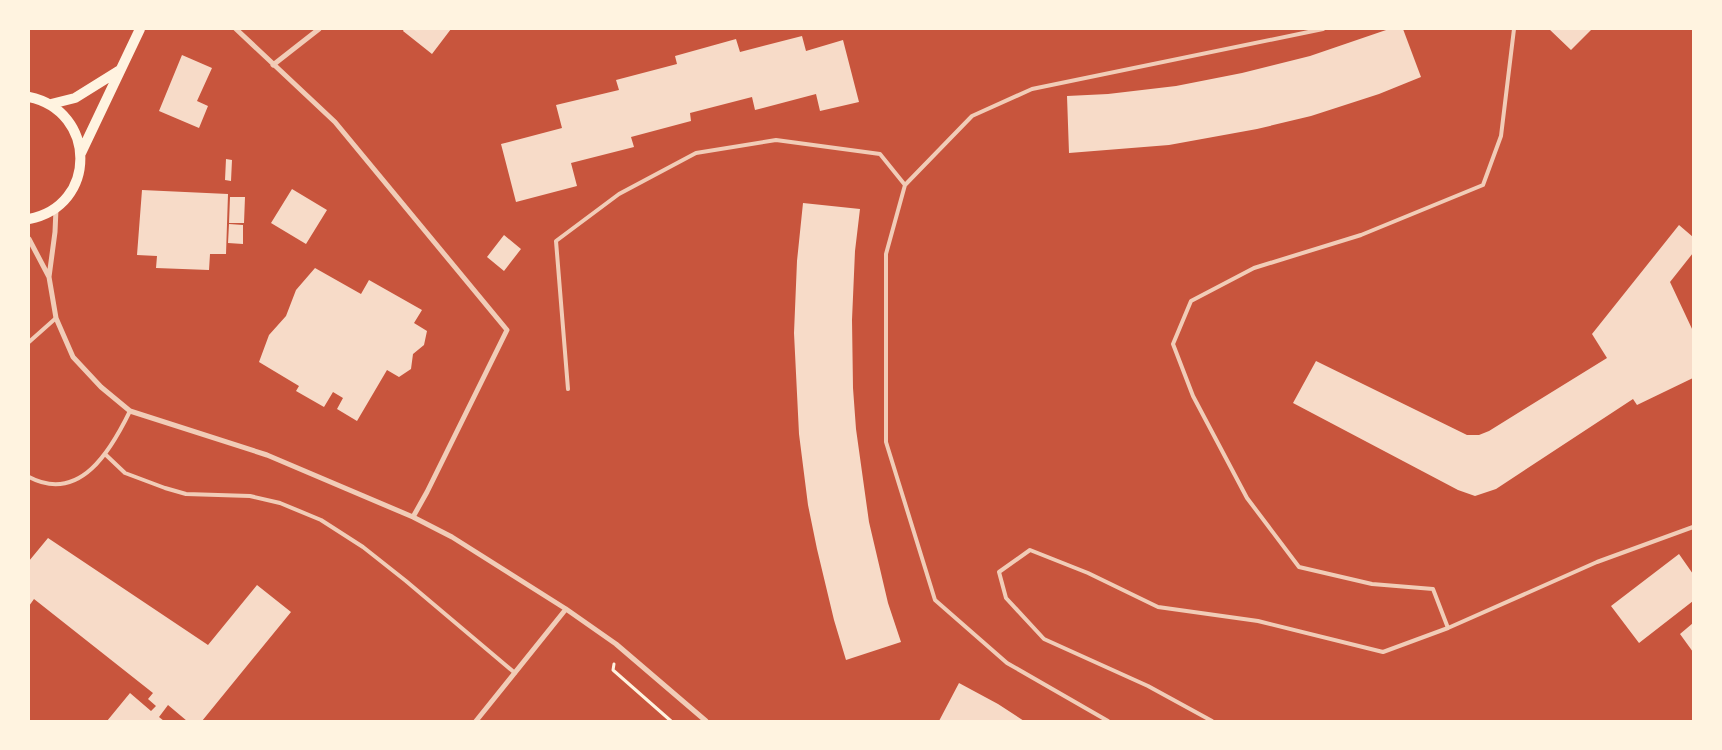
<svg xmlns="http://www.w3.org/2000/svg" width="1722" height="750" viewBox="0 0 1722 750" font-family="'Nunito Sans',sans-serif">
	<rect width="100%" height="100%" fill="#c8553d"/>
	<path fill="#f7dbc8" d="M 404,29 L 451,29 L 432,54 L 403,31 Z
		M 1389,29 L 1403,29 L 1421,77 L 1379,94 L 1311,116 L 1257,129 L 1169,145 L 1069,153 L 1067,96 L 1108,94 L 1176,86 L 1242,73 L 1310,56 Z
		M 1549,29 L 1592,29 L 1571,50 Z
		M 802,36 L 806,51 L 843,40 L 859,102 L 820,111 L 816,94 L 755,110 L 752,97 L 690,113 L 691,121 L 631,137 L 634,147 L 571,163 L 577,186 L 516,202 L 501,144 L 562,128 L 556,105 L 619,90 L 616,80 L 677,64 L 675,56 L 736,39 L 740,52 Z
		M 182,55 L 212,68 L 197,101 L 208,106 L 199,128 L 159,111 Z
		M 226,159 L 232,160 L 231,181 L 225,180 Z
		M 292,189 L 327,210 L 306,244 L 271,223 Z
		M 142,190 L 228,194 L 226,254 L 210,254 L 209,270 L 156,268 L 157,256 L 137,255 Z
		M 230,197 L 245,197 L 244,223 L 229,223 Z
		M 803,203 L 860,209 L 855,251 L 852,320 L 853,388 L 856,429 L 869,522 L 888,603 L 901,642 L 846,660 L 834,620 L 817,549 L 808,505 L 799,434 L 794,333 L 797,261 Z
		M 229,224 L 243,225 L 243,244 L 228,243 Z
		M 1679,225 L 1693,237 L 1693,253 L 1670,282 L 1693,331 L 1693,378 L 1637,405 L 1633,399 L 1496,489 L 1475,496 L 1458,490 L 1293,403 L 1316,361 L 1467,435 L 1479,435 L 1489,431 L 1607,358 L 1592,334 Z
		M 504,235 L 521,249 L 504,271 L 487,257 Z
		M 315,268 L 361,294 L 369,280 L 422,310 L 414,323 L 427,331 L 424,345 L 413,354 L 411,369 L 399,377 L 387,370 L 357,421 L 337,409 L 343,398 L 333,392 L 324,407 L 296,391 L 299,386 L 259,362 L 269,335 L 286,316 L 296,290 Z
		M 48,538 L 208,645 L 257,585 L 291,612 L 202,721 L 187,721 L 168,705 L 159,717 L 164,721 L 107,721 L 130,693 L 151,711 L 156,706 L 148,699 L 153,693 L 34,599 L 29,606 L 29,561 Z
		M 1679,554 L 1693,574 L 1693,601 L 1639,643 L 1611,606 Z
		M 1693,623 L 1693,652 L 1680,634 Z
		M 959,683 L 998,704 L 1024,721 L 939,721 Z"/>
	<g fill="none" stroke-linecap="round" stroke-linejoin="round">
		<path stroke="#fff3e0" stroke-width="3" d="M 614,664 L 613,670 L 671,721"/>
		<path stroke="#f1ccb7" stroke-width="4" d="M 905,185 L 972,116 L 1032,89 L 1323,29
			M 29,342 L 56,318
			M 568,389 L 556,241 L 619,194 L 696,153 L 776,140 L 880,154 L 905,185 L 886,254 L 886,442 L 935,600 L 1007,663 L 1108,721
			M 106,455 L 125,473 L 165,488 L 186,494 L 250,496 L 280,503 L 321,520 L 363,547 L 406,581 L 515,673
			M 29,477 C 80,504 111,450 130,411
			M 1448,628 L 1597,562 L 1693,527
			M 1212,721 L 1148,686 L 1044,639 L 1006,598 L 999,572 L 1030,550 L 1088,573 L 1158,607 L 1258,621 L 1383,652 L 1448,628 L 1433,589 L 1372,584 L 1299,567 L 1247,498 L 1193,396 L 1173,344 L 1191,301 L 1254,268 L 1361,235 L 1483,185 L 1501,136 L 1514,29"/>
		<path stroke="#f1ccb7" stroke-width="5" d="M 236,29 L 335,122 L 507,330 L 427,492 L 413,517
			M 273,65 L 319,29
			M 29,239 L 49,277 L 56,318 L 73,357 L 101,387 L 130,411 L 267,455 L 413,517 L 452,537 L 566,609 L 616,644 L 706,721
			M 49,277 L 55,232 L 56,209
			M 476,721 L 566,609"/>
		<path stroke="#fff3e0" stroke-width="10" d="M 29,97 C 97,111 98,206 29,219
			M 51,104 L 75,98 L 120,70
			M 81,153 L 140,29"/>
	</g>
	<rect width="1722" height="750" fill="none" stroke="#fff3e0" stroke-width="60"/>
</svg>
